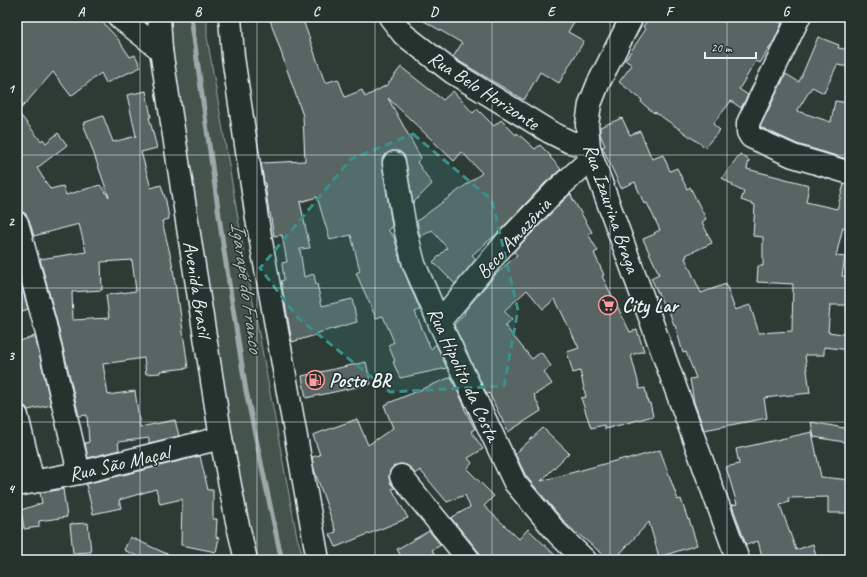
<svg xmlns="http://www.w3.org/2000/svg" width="867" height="577" viewBox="0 0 867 577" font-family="Caveat,sans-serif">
	<rect width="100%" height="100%" fill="#2e3b35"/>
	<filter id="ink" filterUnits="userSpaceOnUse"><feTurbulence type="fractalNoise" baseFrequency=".025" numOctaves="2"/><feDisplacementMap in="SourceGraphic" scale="8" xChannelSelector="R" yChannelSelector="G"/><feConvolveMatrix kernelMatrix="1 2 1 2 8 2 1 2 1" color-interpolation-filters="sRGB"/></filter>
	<g filter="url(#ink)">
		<path fill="#45524e" stroke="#96a2a3" d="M 167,17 L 207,17 L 207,37 L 245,259 L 297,537 L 304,560 L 256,560 L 225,408 Z"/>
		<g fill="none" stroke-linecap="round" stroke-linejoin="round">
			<path stroke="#9da8a9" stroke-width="5" d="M 191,17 L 224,251 L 246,391 L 278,543 L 282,560"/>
		</g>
		<path fill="#596563" stroke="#e8f1f8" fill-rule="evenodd" d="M 17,17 L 98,17 L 118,39 L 130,57 L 135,55 L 141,67 L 106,83 L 101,73 L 71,96 L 53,72 L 18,112 L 41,141 L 43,139 L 46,143 L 58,133 L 67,145 L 37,168 L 50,189 L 63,186 L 66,195 L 100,185 L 109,197 L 83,123 L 103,116 L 113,142 L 136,136 L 127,95 L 146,91 L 151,117 L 149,117 L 157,148 L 141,152 L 151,188 L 161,185 L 166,201 L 169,219 L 162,221 L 172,262 L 176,289 L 178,303 L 179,303 L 185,346 L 188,368 L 160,371 L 160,373 L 146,374 L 144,358 L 103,364 L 108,395 L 135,391 L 140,427 L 175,420 L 179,436 L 149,443 L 149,438 L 118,442 L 119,450 L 88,458 L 85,443 L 89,442 L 87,415 L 79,416 L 57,322 L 40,259 L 86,252 L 79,224 L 34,236 L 29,220 L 26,214 L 21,211 L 18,211 L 17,207 ZM 132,260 L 136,291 L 106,295 L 109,318 L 73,320 L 72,292 L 102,290 L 101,262 Z
			M 269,17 L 302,17 L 325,83 L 338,79 L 345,97 L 362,90 L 365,97 L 387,85 L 401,67 L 443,100 L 453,91 L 473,113 L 477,109 L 494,126 L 501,120 L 516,135 L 517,133 L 535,149 L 540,145 L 551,156 L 550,157 L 561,169 L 545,183 L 499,232 L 472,255 L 476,259 L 455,284 L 433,262 L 447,248 L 432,230 L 420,237 L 417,221 L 482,173 L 462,152 L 454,161 L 388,98 L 421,158 L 417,162 L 432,184 L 413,203 L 406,161 L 404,155 L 399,151 L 392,151 L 386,154 L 382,158 L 382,165 L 392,226 L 388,230 L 394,237 L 399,254 L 398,254 L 403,269 L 420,310 L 415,312 L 431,349 L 436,344 L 447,368 L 400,378 L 393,362 L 395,361 L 388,345 L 394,342 L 383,316 L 376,318 L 356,273 L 360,271 L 351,235 L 330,240 L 317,197 L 300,202 L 310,248 L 300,249 L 304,277 L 314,274 L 316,285 L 317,284 L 322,306 L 352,299 L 357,322 L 315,334 L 316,335 L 292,342 L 281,281 L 284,280 L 282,263 L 287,262 L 282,235 L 274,236 L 270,213 L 269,213 L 266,191 L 265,182 L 264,182 L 261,163 L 305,161 L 303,116 Z
			M 417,17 L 577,17 L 568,32 L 584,41 L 559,83 L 540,72 L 524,100 L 459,61 L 453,57 L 462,43 Z
			M 649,17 L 765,17 L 782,23 L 775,39 L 760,63 L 756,61 L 739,89 L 748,95 L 741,108 L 731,101 L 713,124 L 720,130 L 705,147 L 655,112 L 654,113 L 641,102 L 642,100 L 619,82 L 632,65 L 625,60 L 646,29 L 643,27 Z
			M 818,37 L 839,45 L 838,48 L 850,50 L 850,67 L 837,65 L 824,93 L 812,87 L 797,111 L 831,122 L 835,101 L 850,103 L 850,160 L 797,144 L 760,127 L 783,80 L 786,74 L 799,82 Z
			M 622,118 L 630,135 L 640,131 L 652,159 L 663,155 L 670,171 L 677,168 L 687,189 L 690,187 L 706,219 L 702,222 L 712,243 L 686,255 L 687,257 L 685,258 L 701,293 L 726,284 L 735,310 L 750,305 L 759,333 L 792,331 L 793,284 L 757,282 L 758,266 L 763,266 L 763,237 L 753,236 L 755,205 L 741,200 L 744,192 L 732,186 L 733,185 L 722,178 L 740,154 L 749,160 L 747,169 L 809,185 L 806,202 L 837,209 L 844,184 L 850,185 L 850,229 L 843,227 L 836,256 L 845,257 L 842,276 L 850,277 L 847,305 L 830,305 L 828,332 L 850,335 L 850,350 L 824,347 L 824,355 L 805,355 L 810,393 L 764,398 L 767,418 L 704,430 L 694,402 L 690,379 L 696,378 L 686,352 L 683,353 L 675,325 L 674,325 L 666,303 L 663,304 L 651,278 L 659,274 L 643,239 L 655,234 L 654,233 L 660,230 L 647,203 L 644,204 L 635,182 L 621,188 L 602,147 L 605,146 L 600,134 L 600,127 Z
			M 570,194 L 572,196 L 571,196 L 592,232 L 588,234 L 598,251 L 594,253 L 604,275 L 602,276 L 630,332 L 637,330 L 644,351 L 631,355 L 640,389 L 645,388 L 648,403 L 650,403 L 653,416 L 605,429 L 604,425 L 591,428 L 581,398 L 586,397 L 580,371 L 573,373 L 567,352 L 579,348 L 555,299 L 543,309 L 527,290 L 504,311 L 512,319 L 505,326 L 532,359 L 541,352 L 551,366 L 544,372 L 552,384 L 534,395 L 541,411 L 508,432 L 489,393 L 487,395 L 454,325 L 465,313 L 464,312 L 495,275 L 517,255 L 514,252 L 515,250 Z
			M 17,276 L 19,276 L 28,309 L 17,313 Z
			M 35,336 L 51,405 L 28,410 L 26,407 L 19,404 L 17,395 L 17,342 Z
			M 366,362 L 371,384 L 306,398 L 302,376 Z
			M 451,377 L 465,407 L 464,408 L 475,429 L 471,431 L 483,449 L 468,458 L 472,463 L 467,469 L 494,496 L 484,506 L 519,539 L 528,529 L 560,560 L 481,560 L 481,558 L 479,552 L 451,518 L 470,507 L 465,495 L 447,502 L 420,470 L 415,474 L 411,468 L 406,465 L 399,464 L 393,467 L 390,471 L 389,478 L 391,484 L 395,488 L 392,489 L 408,518 L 336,547 L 330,534 L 336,532 L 314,469 L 312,457 L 320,455 L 313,435 L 357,419 L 368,445 L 393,428 L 384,405 Z
			M 811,422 L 850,429 L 850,443 L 814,437 Z
			M 543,428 L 569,453 L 541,481 L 626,458 L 626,460 L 660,450 L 678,500 L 681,499 L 688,520 L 689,519 L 697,545 L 659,557 L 649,522 L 614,560 L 610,560 L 567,525 L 526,476 L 515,454 Z
			M 812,432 L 821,477 L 850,480 L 850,513 L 828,513 L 828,497 L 788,498 L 789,502 L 780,505 L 796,550 L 813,544 L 817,560 L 763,560 L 758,541 L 746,545 L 732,505 L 737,504 L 726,467 L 739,464 L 736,449 Z
			M 200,456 L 208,490 L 213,490 L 213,519 L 217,519 L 216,537 L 219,538 L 216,552 L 181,545 L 182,499 L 160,504 L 156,489 L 119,500 L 121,508 L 93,514 L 86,484 Z
			M 63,489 L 67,517 L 39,521 L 39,527 L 24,529 L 21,510 L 42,503 L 40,493 Z
			M 88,523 L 91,552 L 73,553 L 70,524 Z
			M 429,531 L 441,545 L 432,550 L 438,560 L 403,560 L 397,549 Z
			M 130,537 L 180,560 L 135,560 L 137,556 L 124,550 Z"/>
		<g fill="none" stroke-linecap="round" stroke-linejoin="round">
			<g stroke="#e8f1f8" stroke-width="25">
				<path id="minor" d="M 119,17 L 161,50
					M 390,17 L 403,34 L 452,72 L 550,132 L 570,142 L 589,147
					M 632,17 L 598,84 L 590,104 L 587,125 L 589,147 L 592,158 L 738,560
					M 799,17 L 748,123 L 748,132 L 751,137 L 793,156 L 850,173
					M 394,163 L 405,228 L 414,264 L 439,322 L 515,483 L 558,534 L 585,560
					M 17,223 L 45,325 L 79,473
					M 439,322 L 506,242 L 554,192 L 592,158
					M 17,416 L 33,482
					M 401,476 L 469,560
					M 17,485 L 79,473 L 221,438"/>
			</g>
			<g stroke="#e8f1f8" stroke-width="25">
				<path id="highway" d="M 159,17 L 161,50 L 189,234 L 221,438 L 236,517 L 246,560
					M 230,17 L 233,57 L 257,219 L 318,560"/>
			</g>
			<use href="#minor" stroke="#26332d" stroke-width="22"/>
			<use href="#highway" stroke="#26332d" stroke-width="22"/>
		</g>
	</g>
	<path fill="#3a8f8a" fill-opacity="0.2" stroke="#3a8f8a" stroke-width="3" stroke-dasharray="8 5" stroke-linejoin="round" d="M 413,134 L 492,200 L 518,310 L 504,386 L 390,392 L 298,318 L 260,268 L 351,159 Z"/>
	<path fill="none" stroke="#e8f1f8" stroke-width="1" stroke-opacity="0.55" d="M 140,17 L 140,560M 257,17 L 257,560M 375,17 L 375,560M 492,17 L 492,560M 610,17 L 610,560M 727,17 L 727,560M 17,155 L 850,155M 17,288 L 850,288M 17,422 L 850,422"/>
	<defs>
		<g id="supermarket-ring" transform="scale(1)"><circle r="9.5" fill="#26332d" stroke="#ff9aa2" stroke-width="1.5"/><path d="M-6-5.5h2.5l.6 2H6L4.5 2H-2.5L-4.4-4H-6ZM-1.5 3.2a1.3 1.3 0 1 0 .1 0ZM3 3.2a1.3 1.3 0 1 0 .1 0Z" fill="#ff9aa2"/></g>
		<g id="fuel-ring" transform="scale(1)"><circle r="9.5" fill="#26332d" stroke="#ff9aa2" stroke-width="1.5"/><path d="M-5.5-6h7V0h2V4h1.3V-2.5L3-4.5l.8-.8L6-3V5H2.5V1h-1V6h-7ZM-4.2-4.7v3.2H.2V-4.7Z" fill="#ff9aa2"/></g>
	</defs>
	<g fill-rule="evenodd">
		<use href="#supermarket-ring" x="608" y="305"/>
		<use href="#fuel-ring" x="315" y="380"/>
	</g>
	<g text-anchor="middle" stroke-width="3" stroke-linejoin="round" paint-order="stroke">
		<g font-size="20" fill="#e8f1f8" stroke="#26332d">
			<text transform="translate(484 90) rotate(33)" y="7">Rua Belo Horizonte</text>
			<text transform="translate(612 208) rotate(71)" y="7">Rua Izaurina Braga</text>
			<text transform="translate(513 238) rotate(-48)" y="7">Beco Amazônia</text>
			<text transform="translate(198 289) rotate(81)" y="7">Avenida Brasil</text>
			<text transform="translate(464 374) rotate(65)" y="7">Rua Hipolito da Costa</text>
			<text transform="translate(119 463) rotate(-13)" y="7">Rua São Maçal</text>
		</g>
		<g font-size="20" font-weight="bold" fill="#e8f1f8" stroke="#26332d" text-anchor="start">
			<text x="622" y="312">City Lar</text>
			<text x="329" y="387">Posto BR</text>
		</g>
		<g font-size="21" font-style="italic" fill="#b0babd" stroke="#26332d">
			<text transform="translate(247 287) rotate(82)" y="7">Igarapé do Franco</text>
		</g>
	</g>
	<rect width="867" height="577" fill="none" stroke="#26332d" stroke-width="44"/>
	<path d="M705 52v6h51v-6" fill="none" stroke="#e8f1f8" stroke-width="2"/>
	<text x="711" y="52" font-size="12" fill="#e8f1f8" stroke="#26332d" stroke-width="3" paint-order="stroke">20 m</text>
	<rect x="22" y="22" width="823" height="533" fill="none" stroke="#e8f1f8" stroke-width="1.5"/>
	<g font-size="13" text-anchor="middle" font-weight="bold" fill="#e8f1f8">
		<text x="81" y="16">A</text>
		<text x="198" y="16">B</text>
		<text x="316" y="16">C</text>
		<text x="434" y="16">D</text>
		<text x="551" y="16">E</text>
		<text x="669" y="16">F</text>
		<text x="786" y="16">G</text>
		<text x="11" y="93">1</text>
		<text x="11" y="226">2</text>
		<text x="11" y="360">3</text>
		<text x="11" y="493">4</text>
	</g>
</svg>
